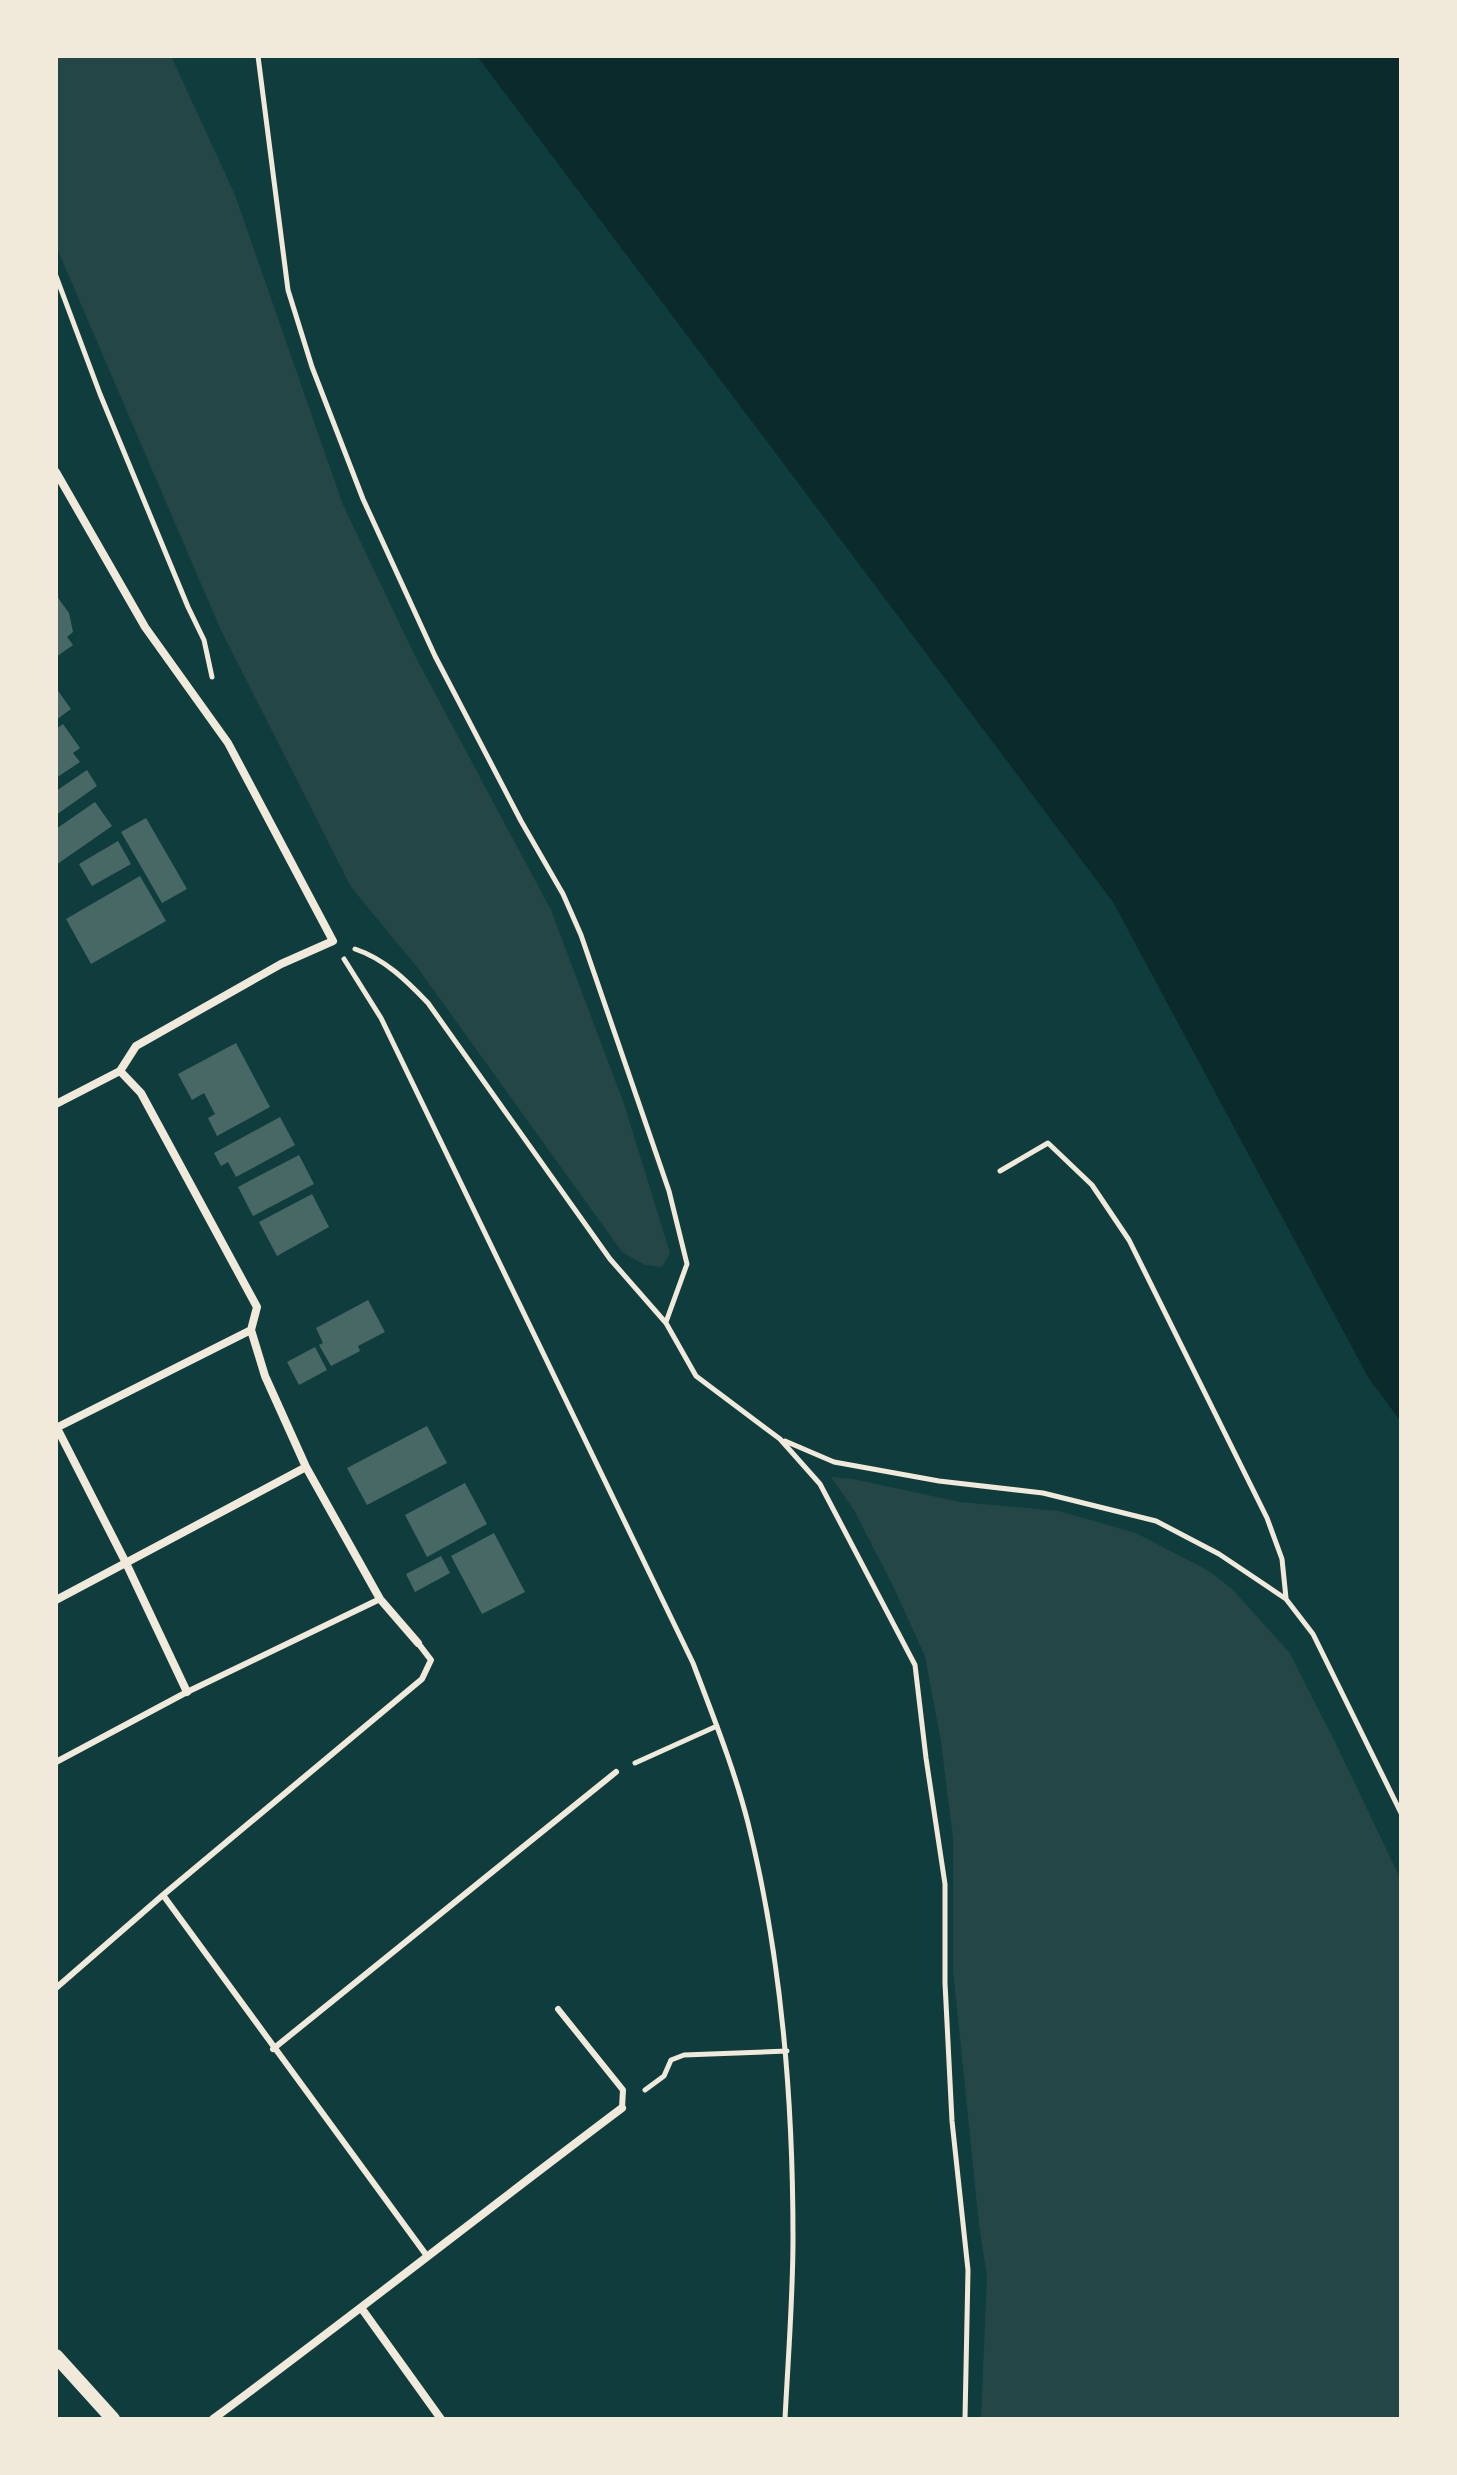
<svg xmlns="http://www.w3.org/2000/svg" width="1457" height="2475" viewBox="0 0 1457 2475" font-family="Helvetica,sans-serif">
	<rect width="100%" height="100%" fill="#0f3d3e"/>
	<path fill="#244646" d="M 56,56 L 171,56 L 235,195 L 343,505 L 414,654 L 551,910 L 624,1104 L 670,1253 L 662,1267 L 645,1265 L 622,1252 L 417,967 L 351,887 L 220,628 L 56,246 Z
		M 831,1477 L 853,1479 L 960,1502 L 1059,1511 L 1136,1533 L 1209,1571 L 1232,1589 L 1289,1652 L 1335,1742 L 1401,1880 L 1401,2419 L 981,2419 L 987,2276 L 979,2225 L 953,1969 L 953,1838 L 941,1742 L 925,1656 L 893,1586 L 854,1510 Z"/>
	<path fill="#0a2a2b" d="M 477,56 L 1401,56 L 1401,1422 L 1368,1377 L 1113,902 Z"/>
	<path fill="#486865" d="M 56,595 L 69,613 L 73,632 L 67,637 L 73,645 L 56,657 Z
		M 56,688 L 71,709 L 56,720 Z
		M 63,724 L 80,748 L 73,753 L 80,762 L 56,778 L 56,729 Z
		M 87,770 L 97,786 L 56,815 L 56,791 Z
		M 95,802 L 112,826 L 56,865 L 56,829 Z
		M 146,818 L 187,889 L 162,903 L 121,832 Z
		M 118,841 L 131,864 L 92,886 L 79,864 Z
		M 140,876 L 166,921 L 91,964 L 66,919 Z
		M 236,1043 L 270,1107 L 217,1136 L 208,1118 L 215,1114 L 204,1093 L 192,1100 L 178,1074 Z
		M 280,1117 L 295,1145 L 236,1177 L 228,1162 L 221,1166 L 214,1153 Z
		M 299,1155 L 314,1184 L 253,1216 L 238,1187 Z
		M 312,1194 L 329,1227 L 277,1256 L 259,1222 Z
		M 368,1300 L 385,1332 L 358,1346 L 360,1351 L 331,1366 L 319,1345 L 323,1343 L 316,1328 Z
		M 315,1347 L 327,1370 L 299,1385 L 287,1362 Z
		M 427,1426 L 447,1463 L 367,1505 L 347,1468 Z
		M 465,1483 L 487,1524 L 427,1557 L 405,1515 Z
		M 494,1533 L 525,1592 L 482,1614 L 451,1556 Z
		M 441,1556 L 450,1573 L 415,1592 L 406,1574 Z"/>
	<g fill="none" stroke-linecap="round" stroke-linejoin="round">
		<path stroke="#f1e9da" stroke-width="5" d="M 258,56 L 288,290 L 312,367 L 363,499 L 435,656 L 521,821 L 563,894 L 581,935 L 669,1191 L 687,1264 L 666,1322
			M 56,276 L 100,394 L 188,607 L 204,640 L 212,677
			M 355,949 C 385,959 407,981 428,1003 L 610,1259 L 666,1323 L 696,1376 L 780,1439 L 820,1484 L 915,1665 L 926,1758 L 945,1884 L 945,1983 L 952,2121 L 968,2270 L 965,2419
			M 344,959 L 381,1018 L 693,1663 C 713,1716 734,1768 748,1823 C 782,1959 793,2098 793,2238 C 793,2298 788,2359 785,2419
			M 1000,1171 L 1048,1143 L 1092,1185 L 1129,1240 L 1267,1518 L 1282,1559 L 1286,1598
			M 785,1441 L 834,1462 L 939,1481 L 1043,1493 L 1156,1521 L 1219,1554 L 1286,1599 L 1313,1634 L 1401,1813
			M 635,1763 L 717,1726
			M 645,2090 L 664,2076 L 671,2060 L 684,2055 L 787,2051"/>
		<path stroke="#f1e9da" stroke-width="6" d="M 56,1762 L 187,1692 L 380,1599
			M 163,1895 L 427,2256
			M 56,1988 L 163,1895 L 422,1679 L 431,1660 L 418,1643
			M 558,2009 L 623,2090 L 622,2108
			M 273,2049 L 616,1772"/>
		<path stroke="#f1e9da" stroke-width="8" d="M 56,472 L 145,627 L 228,743 L 333,941 L 281,964 L 136,1046 L 120,1071 L 56,1104
			M 251,1330 L 265,1376 L 306,1467 L 380,1599 L 418,1643
			M 56,1428 L 251,1330 L 257,1307 L 141,1093 L 120,1071
			M 57,1428 L 126,1563 L 187,1692
			M 56,1600 L 306,1467
			M 362,2309 L 441,2419
			M 213,2419 C 351,2317 485,2211 622,2108"/>
		<path stroke="#f1e9da" stroke-width="14" d="M 56,2356 L 113,2419"/>
	</g>
	<rect width="1457" height="2475" fill="none" stroke="#f1e9da" stroke-width="116"/>
</svg>
